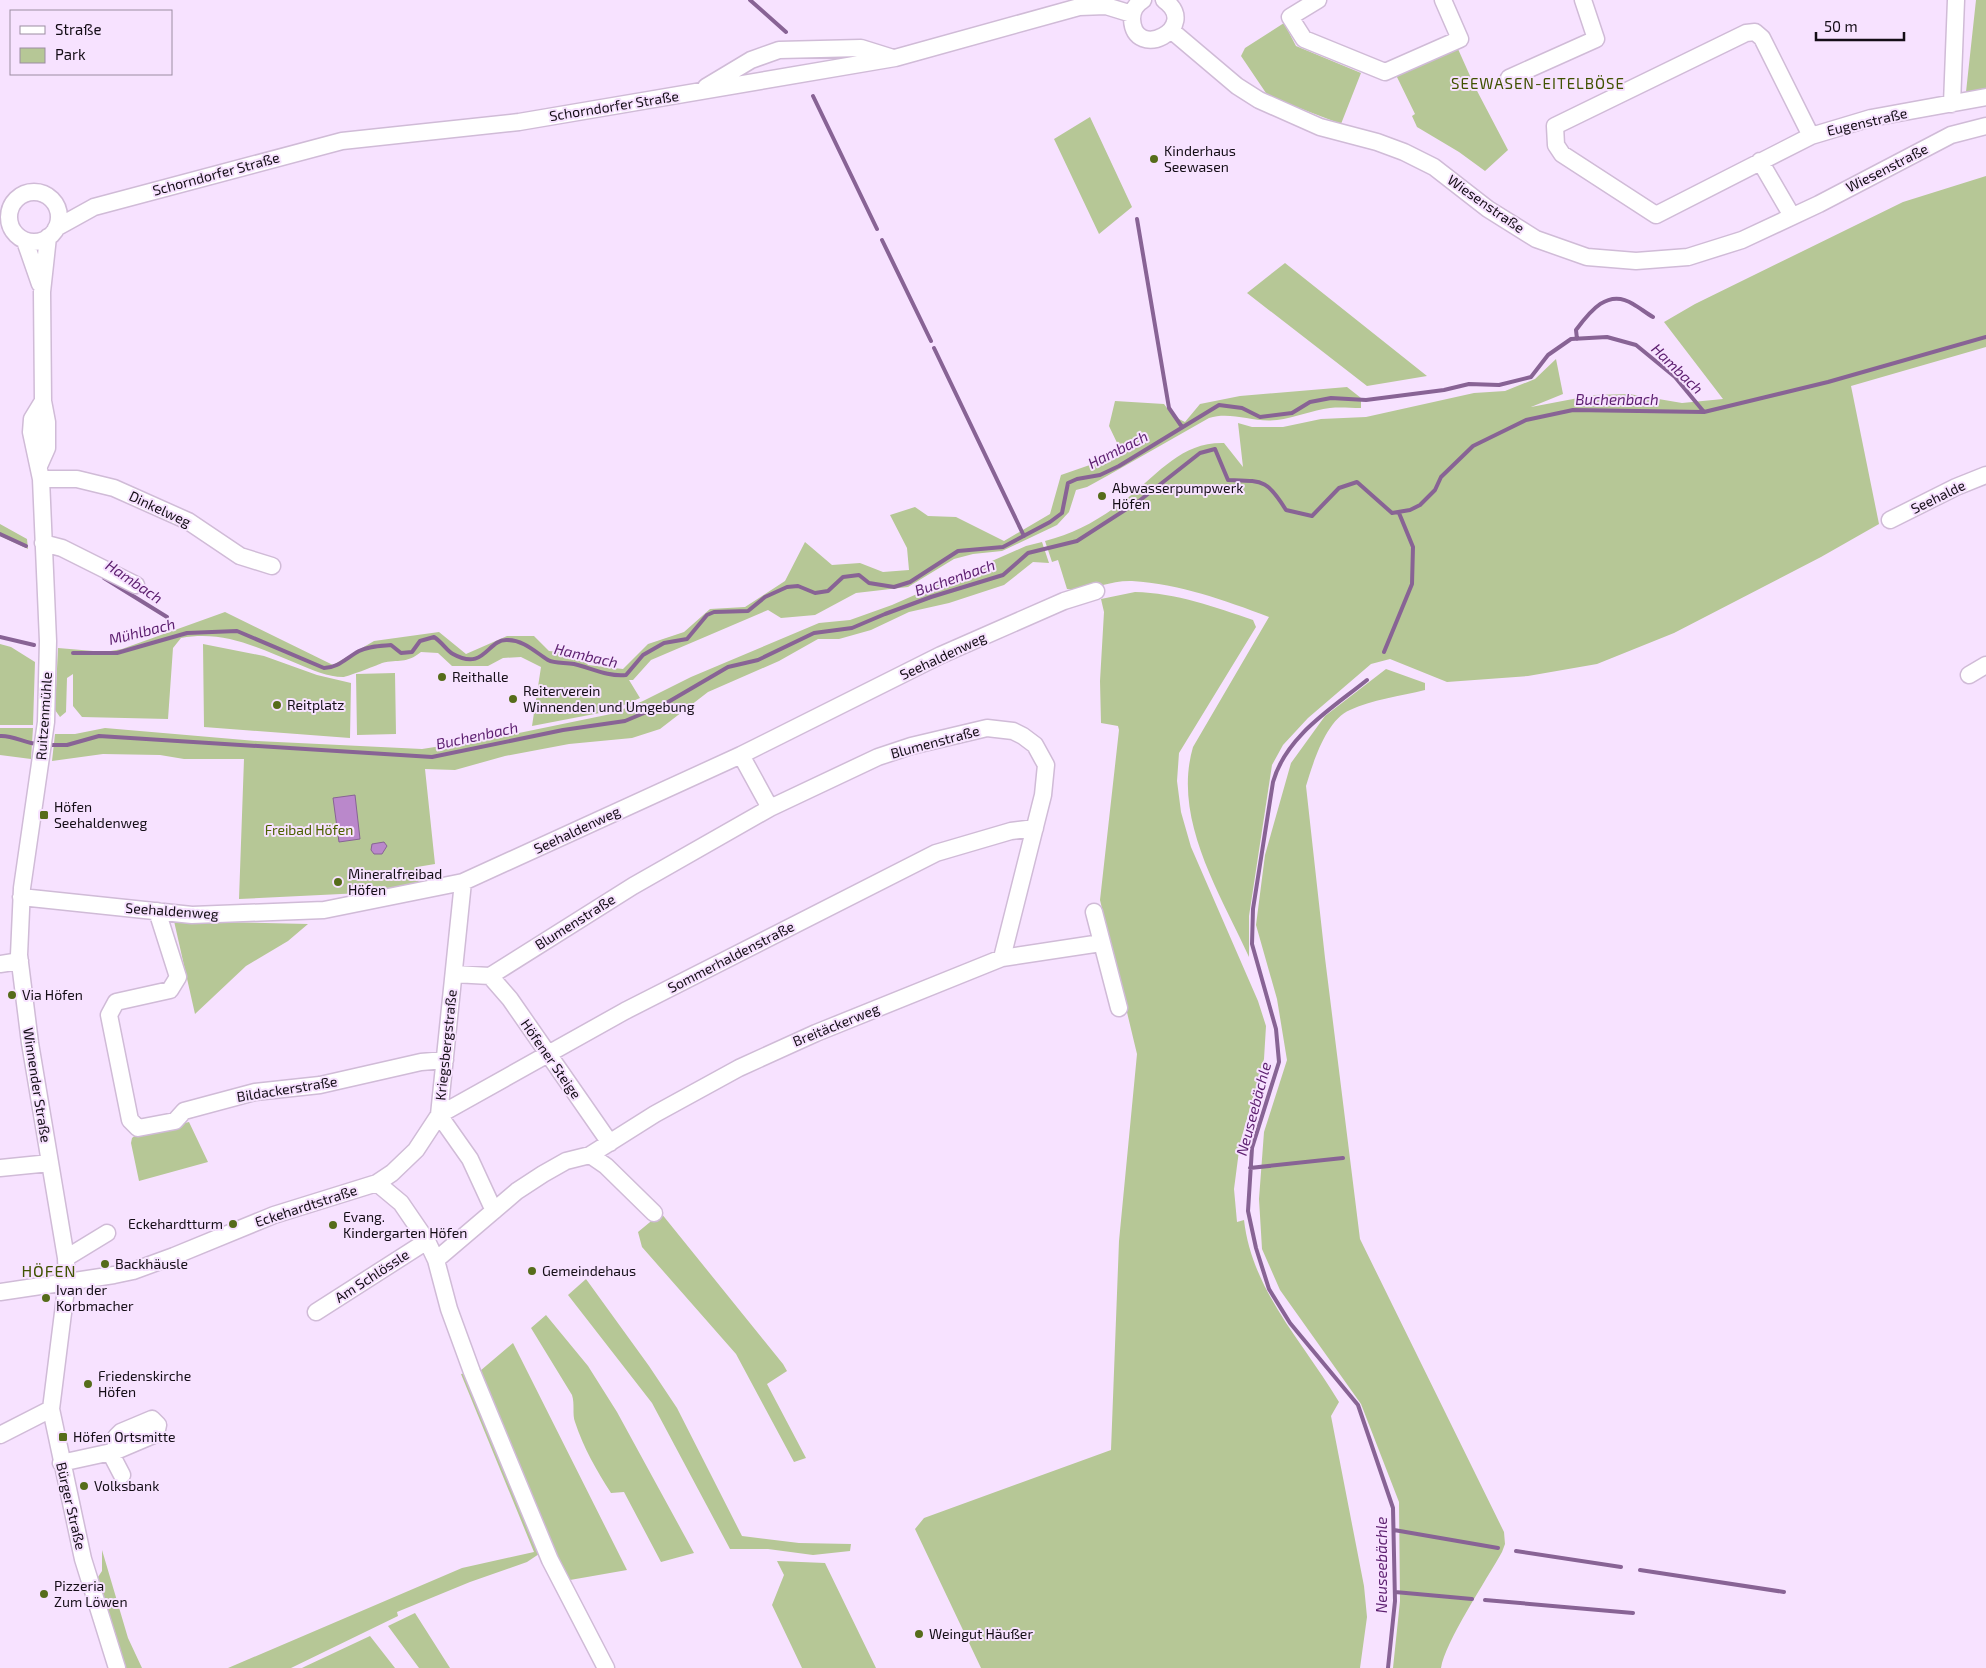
<svg xmlns="http://www.w3.org/2000/svg" width="1986" height="1668" viewBox="0 0 1986 1668" font-family="'Exo 2',sans-serif">
	<rect width="100%" height="100%" fill="#f7e2ff"/>
	<path fill="#b6c796" d="M 1976,0 L 1986,0 L 1986,89 L 1966,92 Z
		M 1284,23 L 1296,46 L 1361,73 L 1341,124 L 1268,96 L 1241,56 L 1245,48 Z
		M 1458,49 L 1475,87 L 1508,150 L 1485,171 L 1459,152 L 1417,127 L 1412,116 L 1415,114 L 1396,75 Z
		M 1090,117 L 1132,207 L 1099,234 L 1054,139 Z
		M 1986,176 L 1986,347 L 1851,386 L 1879,524 L 1821,557 L 1674,633 L 1597,664 L 1528,676 L 1447,682 L 1390,659 L 1371,664 L 1308,718 L 1283,745 L 1272,765 L 1249,916 L 1249,957 C 1220,893 1172,819 1193,747 L 1269,617 C 1224,600 1180,584 1132,581 C 1110,580 1089,592 1067,589 L 1058,560 L 1052,562 L 1045,541 C 1077,533 1104,517 1130,496 C 1160,472 1182,442 1224,443 L 1243,467 L 1238,423 L 1252,427 L 1283,427 L 1321,419 L 1366,417 L 1474,393 L 1505,391 L 1535,379 L 1556,359 L 1563,394 L 1531,407 L 1594,395 L 1629,394 L 1682,403 L 1723,399 L 1664,322 L 1695,304 L 1903,202 Z
		M 1285,263 L 1427,376 L 1367,386 L 1247,293 Z
		M 1347,387 L 1361,398 L 1361,408 C 1350,408 1340,407 1330,408 C 1312,410 1295,418 1277,420 C 1253,423 1232,411 1209,418 L 1107,476 L 1087,487 L 1076,490 L 1069,512 L 1057,525 L 1002,551 L 973,554 L 954,559 L 908,587 L 856,593 L 815,615 L 781,618 L 768,610 L 651,660 L 633,680 L 629,680 L 640,698 L 610,711 L 532,726 L 541,667 L 521,657 L 503,658 L 488,666 L 452,666 L 438,653 L 421,652 C 406,664 399,659 382,663 C 375,666 347,677 343,677 C 328,677 312,670 298,664 C 258,648 225,630 181,638 L 173,648 L 168,719 L 82,717 L 73,706 L 73,674 L 67,678 L 66,712 L 60,717 L 55,710 L 58,648 L 105,652 L 122,649 L 225,612 L 333,665 L 374,641 L 439,632 L 466,654 L 507,636 L 534,636 L 549,651 L 579,654 L 588,665 L 623,669 L 648,644 L 684,632 L 710,609 L 745,607 L 785,581 L 805,542 L 832,565 L 860,563 L 883,572 L 909,570 L 907,548 L 890,515 L 915,507 L 928,516 L 956,517 L 1004,541 L 1050,514 L 1061,475 L 1107,459 L 1120,449 L 1109,426 L 1115,401 L 1164,404 L 1173,416 L 1185,422 L 1200,404 L 1240,396 Z
		M 0,524 L 27,539 L 28,549 L 0,536 Z
		M 1042,542 L 1049,563 L 1033,562 L 1004,585 L 949,603 L 909,612 L 871,630 L 839,639 L 818,639 L 779,661 L 708,692 L 660,729 L 632,738 L 569,744 L 505,756 L 455,770 L 425,769 L 435,864 L 417,867 L 419,885 L 382,892 L 239,899 L 244,759 L 184,759 L 160,755 L 103,754 L 52,761 L 55,734 L 75,734 L 105,728 L 257,741 L 422,749 L 494,738 L 611,714 L 643,701 L 691,677 L 819,623 L 850,620 L 892,605 L 1026,546 Z
		M 1135,592 C 1176,593 1215,607 1253,620 L 1256,627 L 1179,753 L 1177,781 L 1181,812 L 1191,847 L 1258,1001 L 1266,1026 L 1264,1059 L 1240,1143 L 1234,1189 L 1237,1222 L 1244,1220 C 1252,1291 1304,1343 1339,1402 L 1331,1416 L 1364,1586 L 1367,1617 L 1360,1668 L 981,1668 L 915,1529 L 924,1518 L 1111,1450 L 1119,1241 L 1137,1054 L 1100,900 L 1119,730 L 1118,726 L 1101,723 L 1100,681 L 1104,612 L 1101,599 Z
		M 0,644 L 11,647 L 35,662 L 33,725 L 0,725 Z
		M 203,644 L 264,656 L 317,675 L 351,683 L 350,738 L 204,727 Z
		M 1386,669 L 1425,683 L 1425,690 C 1401,696 1371,700 1350,710 C 1326,720 1313,763 1306,786 L 1325,958 L 1360,1239 L 1504,1532 L 1505,1544 L 1502,1552 C 1487,1579 1445,1642 1441,1668 L 1393,1668 L 1400,1601 L 1399,1502 L 1361,1404 L 1280,1290 L 1262,1249 L 1259,1199 L 1264,1132 L 1287,1060 L 1277,999 L 1256,925 L 1265,855 L 1291,763 L 1325,716 Z
		M 395,673 L 396,734 L 357,735 L 356,674 Z
		M 0,728 L 33,728 L 31,759 L 0,755 Z
		M 174,921 L 308,924 L 288,941 L 246,966 L 195,1014 Z
		M 189,1122 L 208,1162 L 139,1181 L 131,1143 L 132,1138 L 137,1134 Z
		M 661,1213 L 783,1364 L 787,1371 L 767,1384 L 806,1458 L 794,1462 L 736,1354 L 642,1247 L 638,1232 Z
		M 586,1279 L 649,1366 L 677,1408 L 742,1536 L 799,1543 L 851,1544 L 850,1551 L 813,1555 L 768,1549 L 730,1549 L 652,1403 L 568,1295 Z
		M 546,1315 L 588,1366 L 617,1412 L 694,1553 L 661,1562 L 624,1492 L 611,1493 C 597,1471 583,1447 575,1422 C 572,1414 575,1404 572,1395 L 531,1328 Z
		M 513,1343 L 627,1570 L 570,1580 L 561,1577 L 480,1371 Z
		M 467,1373 L 539,1554 L 527,1562 L 470,1582 L 397,1612 L 398,1616 L 291,1668 L 228,1668 L 462,1568 L 534,1552 L 461,1374 Z
		M 102,1550 L 128,1638 L 142,1668 L 124,1668 L 94,1583 L 102,1571 Z
		M 777,1561 L 825,1563 L 876,1668 L 802,1668 L 772,1605 L 784,1575 Z
		M 415,1613 L 450,1668 L 419,1668 L 388,1626 Z
		M 370,1636 L 395,1668 L 302,1668 L 306,1666 Z"/>
	<path fill="#ba88cb" stroke="#886395" d="M 355,795 L 360,839 L 339,842 L 333,798 Z
		M 384,842 L 387,846 L 382,854 L 374,854 L 371,850 L 372,844 Z"/>
	<g fill="none" stroke-linecap="round" stroke-linejoin="round">
		<path stroke="#886395" stroke-width="4" d="M 750,0 L 786,32
			M 813,96 L 877,229
			M 1137,219 L 1169,408 L 1182,427
			M 882,240 L 931,341
			M 1577,339 L 1576,330 C 1590,311 1608,288 1633,304 C 1640,308 1646,313 1653,317
			M 934,348 L 1024,536
			M 0,534 L 26,546
			M 104,578 L 167,617
			M 0,637 L 34,645
			M 1384,652 L 1412,584 L 1413,547 L 1399,513
			M 73,653 L 117,653 L 187,633 L 237,631 L 324,668 C 338,668 346,658 359,651 C 369,646 379,646 391,645 L 401,653 L 412,652 L 420,641 L 434,637 C 442,642 447,651 453,654 C 485,672 487,639 507,640 C 524,640 535,652 548,660 C 555,664 566,662 574,664 C 591,668 608,677 626,675 L 643,655 L 664,643 L 687,639 L 707,615 L 714,612 L 748,611 L 765,597 L 787,587 L 798,586 L 815,593 L 828,591 L 843,577 L 859,575 L 869,583 L 894,587 L 910,582 L 958,551 L 1003,547 L 1050,522 L 1062,513 L 1068,483 L 1077,479 L 1100,475 L 1119,466 L 1219,405 L 1242,408 L 1260,417 L 1292,413 L 1310,402 L 1331,398 L 1366,400 L 1444,390 L 1469,384 L 1499,385 L 1531,377 L 1548,355 L 1571,339 L 1607,337 L 1636,345 L 1675,377 L 1704,412
			M 1367,680 C 1331,709 1286,736 1273,782 L 1253,909 L 1252,944 L 1276,1029 L 1279,1062 L 1252,1148 L 1248,1211 L 1256,1248 L 1269,1289 L 1290,1323 L 1358,1405 L 1393,1508 L 1395,1601 L 1388,1668
			M 0,736 C 14,735 25,744 39,744
			M 46,745 L 67,745 L 99,736 L 432,757 L 563,730 L 625,721 L 663,705 L 728,667 L 758,660 L 814,633 L 852,628 L 885,614 L 931,597 L 1003,575 L 1028,553 L 1077,541 L 1139,501 L 1200,453 L 1215,449 L 1228,480 C 1263,481 1267,479 1286,510 L 1312,516 L 1339,488 L 1357,482 L 1392,513 L 1410,510 L 1420,505 L 1435,490 L 1441,477 L 1473,446 L 1526,420 L 1573,410 L 1704,412 L 1828,382 L 1986,337
			M 1250,1168 L 1343,1158
			M 1394,1530 L 1498,1548
			M 1516,1551 L 1621,1567
			M 1640,1570 L 1784,1592
			M 1395,1592 L 1472,1599
			M 1485,1600 L 1633,1613"/>
		<g stroke="#d0bbd7" stroke-width="19">
			<path id="minor" d="M 1143,0 C 1136,4 1132,11 1132,19 C 1134,63 1202,27 1164,0
				M 1318,0 L 1290,17 L 1304,39 L 1385,72 L 1460,39 L 1443,0
				M 1172,31 L 1237,86 L 1259,100 L 1320,127 L 1377,142 L 1404,152 L 1434,167 L 1488,209 L 1536,239 L 1587,257 L 1636,261 L 1688,257 L 1742,240 L 1819,204 L 1951,135 L 1986,126
				M 1509,78 L 1596,39 L 1583,0
				M 706,87 L 751,60 L 779,50 L 861,48 L 893,58
				M 1952,104 L 1956,0
				M 1811,136 L 1762,38 L 1755,32 L 1746,33 L 1555,126 L 1556,145 L 1562,154 L 1656,215 L 1811,136 L 1871,118 L 1986,97
				M 1760,161 L 1792,216
				M9 217a25 25 0 1 1 50 0a25 25 0 1 1-50 0Z
				M 56,228 L 94,207 L 342,141 L 519,122 L 895,58 L 1079,7 L 1106,6 L 1132,14
				M 25,241 L 40,284
				M 43,401 L 32,419 L 31,432 L 41,479 L 48,641 L 46,722 L 22,888 L 19,955 L 30,1043 L 66,1258 L 67,1281 L 51,1409 L 83,1559 L 117,1668
				M 39,466 L 47,448 L 47,422 L 43,401 L 42,292 L 48,237
				M 41,479 L 77,479 L 114,488 L 188,521 L 240,556 L 272,566
				M 1890,520 L 1956,487 L 1986,475
				M 43,543 L 62,548 L 136,585
				M 1969,675 L 1986,665
				M 741,755 L 770,808
				M 21,897 L 192,915 L 324,910 L 463,882 L 741,755 L 941,655 L 1064,601 L 1096,591
				M 157,911 L 178,977 L 170,990 L 116,1002 L 109,1015 L 130,1120 L 138,1128 L 175,1121 L 184,1111 L 255,1092 L 320,1085 L 421,1062 L 445,1060
				M 1094,912 L 1119,1008
				M 0,964 L 20,961
				M 454,974 L 490,976 L 633,886 L 770,808 L 878,757 L 911,746 L 987,728 L 1013,731 L 1023,736 L 1035,745 L 1046,765 L 1043,795 L 1002,958
				M 490,976 L 510,999 L 610,1143
				M 590,1155 L 606,1166 L 654,1213
				M 0,1168 L 50,1163
				M 377,1183 L 401,1203 L 427,1241 L 436,1260 L 449,1309 L 472,1372 L 550,1560 L 606,1668
				M 494,1211 L 470,1159 L 439,1115 L 625,1011 L 936,853 L 1011,831 L 1035,828
				M 66,1258 L 107,1233
				M 436,1260 L 517,1191 L 543,1174 L 566,1161 L 590,1155 L 655,1114 L 739,1068 L 816,1033 L 1002,958 L 1101,943
				M 0,1292 L 114,1275 L 133,1271 L 174,1256 L 274,1215 L 377,1183 L 392,1173 L 416,1150 L 439,1115 L 463,882
				M 316,1312 L 427,1241
				M 0,1435 L 51,1409
				M 110,1452 L 122,1475
				M 61,1463 L 116,1451 L 156,1434 L 158,1425 L 152,1419 L 121,1432 L 116,1437 L 116,1451"/>
		</g>
		<use href="#minor" stroke="#fff" stroke-width="16"/>
	</g>
	<g fill="#566c1a" stroke="#f7e2ff" stroke-width="2">
		<circle cx="1154" cy="159" r="5"/>
		<circle cx="1102" cy="496" r="5"/>
		<circle cx="442" cy="677" r="5"/>
		<circle cx="513" cy="699" r="5"/>
		<circle cx="277" cy="705" r="5"/>
		<rect x="39" y="810" width="10" height="10" rx="2.5"/>
		<circle cx="338" cy="882" r="5"/>
		<circle cx="12" cy="995" r="5"/>
		<circle cx="233" cy="1224" r="5"/>
		<circle cx="333" cy="1225" r="5"/>
		<circle cx="105" cy="1264" r="5"/>
		<circle cx="532" cy="1271" r="5"/>
		<circle cx="46" cy="1298" r="5"/>
		<circle cx="88" cy="1384" r="5"/>
		<rect x="58" y="1432" width="10" height="10" rx="2.5"/>
		<circle cx="84" cy="1486" r="5"/>
		<circle cx="44" cy="1594" r="5"/>
		<circle cx="919" cy="1634" r="5"/>
	</g>
	<g text-anchor="middle" stroke-width="4" stroke-linejoin="round" paint-order="stroke">
		<g font-size="14" fill="#140d16" stroke="#f7e2ff">
			<text transform="translate(614 106) rotate(-9)" y="5">Schorndorfer Straße</text>
			<text transform="translate(1867 122) rotate(-13)" y="5">Eugenstraße</text>
			<text transform="translate(1887 168) rotate(-27)" y="5">Wiesenstraße</text>
			<text transform="translate(216 174) rotate(-15)" y="5">Schorndorfer Straße</text>
			<text transform="translate(1486 204) rotate(35)" y="5">Wiesenstraße</text>
			<text transform="translate(1938 497) rotate(-26)" y="5">Seehalde</text>
			<text transform="translate(160 509) rotate(25)" y="5">Dinkelweg</text>
			<text transform="translate(943 656) rotate(-25)" y="5">Seehaldenweg</text>
			<text transform="translate(44 716) rotate(-86)" y="5">Ruitzenmühle</text>
			<text transform="translate(935 742) rotate(-15)" y="5">Blumenstraße</text>
			<text transform="translate(577 830) rotate(-25)" y="5">Seehaldenweg</text>
			<text transform="translate(172 911) rotate(4)" y="5">Seehaldenweg</text>
			<text transform="translate(575 922) rotate(-32)" y="5">Blumenstraße</text>
			<text transform="translate(731 957) rotate(-27)" y="5">Sommerhaldenstraße</text>
			<text transform="translate(836 1025) rotate(-22)" y="5">Breitäckerweg</text>
			<text transform="translate(446 1045) rotate(-84)" y="5">Kriegsbergstraße</text>
			<text transform="translate(551 1059) rotate(55)" y="5">Höfener Steige</text>
			<text transform="translate(37 1085) rotate(81)" y="5">Winnender Straße</text>
			<text transform="translate(287 1089) rotate(-9)" y="5">Bildackerstraße</text>
			<text transform="translate(306 1206) rotate(-18)" y="5">Eckehardtstraße</text>
			<text transform="translate(372 1276) rotate(-33)" y="5">Am Schlössle</text>
			<text transform="translate(71 1506) rotate(77)" y="5">Bürger Straße</text>
		</g>
		<g font-size="14" fill="#140d16" stroke="#f7e2ff" text-anchor="start">
			<text x="1164" y="156">Kinderhaus<tspan x="1164" dy="16">Seewasen</tspan></text>
			<text x="1112" y="493">Abwasserpumpwerk<tspan x="1112" dy="16">Höfen</tspan></text>
			<text x="452" y="682">Reithalle</text>
			<text x="523" y="696">Reiterverein<tspan x="523" dy="16">Winnenden und Umgebung</tspan></text>
			<text x="287" y="710">Reitplatz</text>
			<text x="54" y="812">Höfen<tspan x="54" dy="16">Seehaldenweg</tspan></text>
			<text x="348" y="879">Mineralfreibad<tspan x="348" dy="16">Höfen</tspan></text>
			<text x="22" y="1000">Via Höfen</text>
			<text x="343" y="1222">Evang.<tspan x="343" dy="16">Kindergarten Höfen</tspan></text>
			<text x="223" y="1229" text-anchor="end">Eckehardtturm</text>
			<text x="115" y="1269">Backhäusle</text>
			<text x="542" y="1276">Gemeindehaus</text>
			<text x="56" y="1295">Ivan der<tspan x="56" dy="16">Korbmacher</tspan></text>
			<text x="98" y="1381">Friedenskirche<tspan x="98" dy="16">Höfen</tspan></text>
			<text x="73" y="1442">Höfen Ortsmitte</text>
			<text x="94" y="1491">Volksbank</text>
			<text x="54" y="1591">Pizzeria<tspan x="54" dy="16">Zum Löwen</tspan></text>
			<text x="929" y="1639">Weingut Häußer</text>
		</g>
		<g font-size="14" fill="#4c6100" stroke="#f7e2ff">
			<text x="309" y="835">Freibad Höfen</text>
		</g>
		<g font-size="15" letter-spacing="1" fill="#405201" stroke="#f7e2ff">
			<text x="1538" y="89">SEEWASEN-EITELBÖSE</text>
		</g>
		<g font-size="15" font-style="italic" fill="#5c1e6f" stroke="#f7e2ff">
			<text transform="translate(1677 369) rotate(44)" y="5">Hambach</text>
			<text x="1617" y="405">Buchenbach</text>
			<text transform="translate(1118 450) rotate(-27)" y="5">Hambach</text>
			<text transform="translate(955 578) rotate(-19)" y="5">Buchenbach</text>
			<text transform="translate(134 582) rotate(34)" y="5">Hambach</text>
			<text transform="translate(142 632) rotate(-14)" y="5">Mühlbach</text>
			<text transform="translate(586 656) rotate(13)" y="5">Hambach</text>
			<text transform="translate(477 736) rotate(-12)" y="5">Buchenbach</text>
			<text transform="translate(1254 1109) rotate(-75)" y="5">Neuseebächle</text>
			<text transform="translate(1382 1565) rotate(-90)" y="5">Neuseebächle</text>
		</g>
		<g font-size="16" letter-spacing="1" fill="#405201" stroke="#f7e2ff">
			<text x="49" y="1277">HÖFEN</text>
		</g>
	</g>
	<rect x="10" y="10" width="162" height="65" fill="#f7e2ff" stroke="#9c8da2"/>
	<rect x="20" y="26" width="25" height="8" fill="#ffffff" stroke="#9c8da2"/>
	<text x="55" y="35" font-size="15" fill="#140d16">Straße</text>
	<rect x="20" y="48" width="25" height="15" fill="#b6c796" stroke="#9c8da2"/>
	<text x="55" y="60" font-size="15" fill="#140d16">Park</text>
	<path d="M1816 32v8h88v-8" fill="none" stroke="#140d16" stroke-width="2.5"/>
	<text x="1824" y="32" font-size="15" fill="#140d16" stroke="#f7e2ff" stroke-width="4" paint-order="stroke">50 m</text>
</svg>
